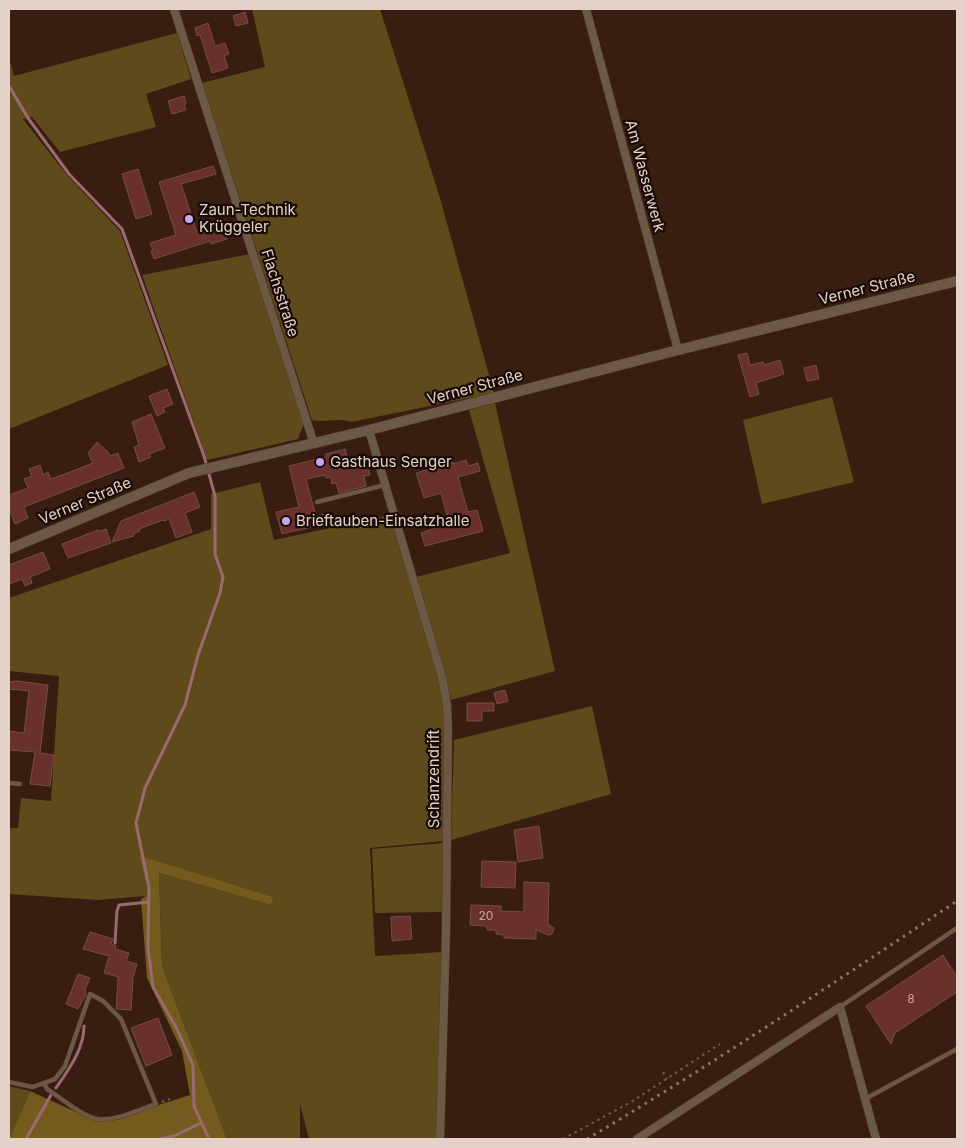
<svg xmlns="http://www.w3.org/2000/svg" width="966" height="1148" viewBox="0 0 966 1148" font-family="Inter,sans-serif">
	<rect width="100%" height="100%" fill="#391d10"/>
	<path fill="#5e4a1a" d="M 252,9 L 380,9 L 440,198 L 494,393 L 351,422 C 340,417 324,423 312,420 L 202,83 L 265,67 Z
		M 177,33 L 191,79 L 146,94 L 156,127 L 60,152 L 32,117 L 23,119 L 67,175 L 120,231 L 168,365 L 9,429 L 9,58 L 14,76 Z
		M 250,254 L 304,423 L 298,439 L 207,460 L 142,275 Z
		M 832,397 L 854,482 L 762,504 L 743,420 Z
		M 495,403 L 555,671 L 451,700 L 416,577 L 510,553 L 469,410 Z
		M 260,482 L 274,540 L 391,515 L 439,677 L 445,707 L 444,841 L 370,848 L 375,956 L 442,952 L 438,1139 L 309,1139 L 300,1104 L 300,1139 L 227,1139 L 162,966 L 159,873 L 271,905 L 274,897 L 141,857 L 147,888 L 146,896 L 98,900 L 9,894 L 9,828 L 18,828 L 21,798 L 51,801 L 59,676 L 9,671 L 9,598 L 211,529 L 211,494 Z
		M 592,706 L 611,794 L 451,840 L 454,740 Z
		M 444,843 L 444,912 L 375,913 L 372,849 Z
		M 9,1086 L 30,1091 L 9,1139 Z"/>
	<path fill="#735b1d" d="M 140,856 L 274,897 L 271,905 L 159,873 L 162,966 L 227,1139 L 9,1139 L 30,1091 L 96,1121 L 111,1120 L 190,1095 L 182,1051 L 147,978 L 141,899 L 146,896 L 147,888 Z"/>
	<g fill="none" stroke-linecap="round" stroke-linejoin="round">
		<path stroke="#9a6a71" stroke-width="3" d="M 9,86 L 28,118 L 69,174 L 122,229 L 204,456 L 215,496 L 215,554 L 223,577 L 220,593 L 198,655 L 185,705 L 145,788 L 136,823 L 149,888 L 148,948 L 153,987 L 177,1029 L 193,1065 L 194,1106 L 209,1139
			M 115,943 L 117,911 L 119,905 L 149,902
			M 56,1088 C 69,1069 84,1049 84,1026
			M 26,1139 L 51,1095
			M 160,1139 L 174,1136 L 201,1123"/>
	</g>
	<path fill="#6a302b" stroke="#714e49" d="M 245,12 L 248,23 L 236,26 L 233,16 Z
		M 208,23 L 215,46 L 225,43 L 229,54 L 224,56 L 228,68 L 212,73 L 200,35 L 197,36 L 195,28 Z
		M 184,96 L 186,104 L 184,105 L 186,110 L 172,114 L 168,101 Z
		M 213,166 L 216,174 L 181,184 L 197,232 L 223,226 L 227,239 L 211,244 L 210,241 L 154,259 L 151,251 L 153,250 L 150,243 L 176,235 L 159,182 Z
		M 138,169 L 152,214 L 136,219 L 122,174 Z
		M 747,353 L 750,365 L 763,362 L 764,365 L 780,360 L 784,374 L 756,383 L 759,394 L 750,397 L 738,355 Z
		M 816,365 L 819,379 L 807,381 L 804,368 Z
		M 167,389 L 173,404 L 163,408 L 165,412 L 157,416 L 149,396 Z
		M 151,414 L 165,448 L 149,454 L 151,457 L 139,462 L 134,447 L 139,445 L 132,422 Z
		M 97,442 L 108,452 L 110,456 L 118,453 L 124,468 L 24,507 L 28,518 L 15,524 L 9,508 L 9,495 L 28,488 L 24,479 L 32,476 L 29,469 L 40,465 L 43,475 L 48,472 L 51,479 L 65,474 L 93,463 L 88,453 Z
		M 345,449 L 350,467 L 367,463 L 370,475 L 364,476 L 366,486 L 339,493 L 336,483 L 332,484 L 331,477 L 326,478 L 325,475 L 306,479 L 316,516 L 326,514 L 328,523 L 282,534 L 276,512 L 299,507 L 289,466 L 326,457 L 326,454 Z
		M 466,460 L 468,466 L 478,463 L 480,471 L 458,477 L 468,512 L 477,510 L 483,531 L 425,546 L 421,533 L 449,523 L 441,493 L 424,498 L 416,473 L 453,462 L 454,464 Z
		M 194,492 L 200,507 L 185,513 L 192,532 L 176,538 L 169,519 L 164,521 L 163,520 L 139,529 L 140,531 L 133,534 L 134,536 L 112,542 L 121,521 Z
		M 106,529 L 111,543 L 68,558 L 62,544 L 98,530 L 100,531 Z
		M 43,552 L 50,569 L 30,577 L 32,583 L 25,586 L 22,579 L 9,584 L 9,565 Z
		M 17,681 L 48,685 L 40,753 L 54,755 L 50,786 L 30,784 L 35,752 L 9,750 L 9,731 L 24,733 L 29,691 L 9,689 L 9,682 Z
		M 505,690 L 508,701 L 497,704 L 494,693 Z
		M 467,703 L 494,703 L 494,711 L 482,711 L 482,721 L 467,721 Z
		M 539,826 L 543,858 L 518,862 L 514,830 Z
		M 482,861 L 516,862 L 515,888 L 481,887 Z
		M 524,882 L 549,883 L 548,924 L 554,928 L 552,934 L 548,935 L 536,930 L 536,939 L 504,938 L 504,935 L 496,934 L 496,930 L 487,930 L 487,926 L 470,925 L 471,905 L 501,906 L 501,911 L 524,912 Z
		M 410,916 L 412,939 L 392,941 L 391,917 Z
		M 90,932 L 113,939 L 111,944 L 116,946 L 115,949 L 129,953 L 126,961 L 137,964 L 133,977 L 131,1010 L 116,1009 L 118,977 L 104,973 L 109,956 L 83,949 Z
		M 943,955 L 957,977 L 957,992 L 895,1033 L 891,1044 L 866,1006 Z
		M 78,974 L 90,978 L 85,990 L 86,995 L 78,1009 L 66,1004 Z
		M 158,1018 L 172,1055 L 146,1066 L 131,1028 Z"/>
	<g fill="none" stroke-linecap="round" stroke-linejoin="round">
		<g stroke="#543a2d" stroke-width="5">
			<path id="service" d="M 317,502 L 385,485
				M 9,783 L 20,784
				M 840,1007 L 957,928
				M 9,1082 L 33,1087 L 55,1079 L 65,1066 L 90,994 L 103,1001 L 121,1019 L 156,1104 C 138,1110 117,1121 98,1119 C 84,1118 60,1097 47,1089 L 44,1083
				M 865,1099 L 957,1049"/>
		</g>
		<g stroke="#543a2d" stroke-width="9">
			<path id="minor" d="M 174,9 L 314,444
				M 586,9 L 678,350
				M 369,430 L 442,677 L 447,705 L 448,730 L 446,932 L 440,1139
				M 637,1139 L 840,1007 L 876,1139"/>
		</g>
		<g stroke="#543a2d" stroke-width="11">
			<path id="tertiary" d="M 9,549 L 189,473 L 369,430 L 678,350 L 957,281"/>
		</g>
		<path stroke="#745b4f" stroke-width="2" stroke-dasharray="2.5 4" stroke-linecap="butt" d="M 663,1072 L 667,1079
			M 162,1102 L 169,1099 L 184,1139
			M 563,1139 L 631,1102 L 720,1044"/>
		<use href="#service" stroke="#6b5845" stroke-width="4"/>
		<use href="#minor" stroke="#6b5845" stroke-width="8"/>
		<use href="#tertiary" stroke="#6b5845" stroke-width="10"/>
		<path stroke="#8c756a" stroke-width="3" stroke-dasharray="2.5 5" stroke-linecap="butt" d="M 587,1139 C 713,1064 835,982 957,901"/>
	</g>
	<g fill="#c9a5ee" stroke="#180b06" stroke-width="2">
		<circle cx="189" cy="219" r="5"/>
		<circle cx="320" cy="462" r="5"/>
		<circle cx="286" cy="521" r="5"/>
	</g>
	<g text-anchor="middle" stroke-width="4.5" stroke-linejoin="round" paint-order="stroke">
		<g font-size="12" fill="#c6a9a1">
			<text x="486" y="920">20</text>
			<text x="911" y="1003">8</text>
		</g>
		<g font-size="15" fill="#e4d1c8" stroke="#180b06">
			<text transform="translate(645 176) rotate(75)" y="5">Am Wasserwerk</text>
			<text transform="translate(867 288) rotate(-14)" y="5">Verner Straße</text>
			<text transform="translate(280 293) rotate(72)" y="5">Flachsstraße</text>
			<text transform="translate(475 387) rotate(-15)" y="5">Verner Straße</text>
			<text transform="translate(85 501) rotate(-23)" y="5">Verner Straße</text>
			<text transform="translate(434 779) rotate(-90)" y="5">Schanzendrift</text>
		</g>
		<g font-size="15" fill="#e4d1c8" stroke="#180b06" text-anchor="start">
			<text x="199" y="215">Zaun-Technik<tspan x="199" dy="17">Krüggeler</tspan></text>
			<text x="330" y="467">Gasthaus Senger</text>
			<text x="296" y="526">Brieftauben-Einsatzhalle</text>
		</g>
	</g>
	<rect width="966" height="1148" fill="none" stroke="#e4d1c8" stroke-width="20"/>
</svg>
